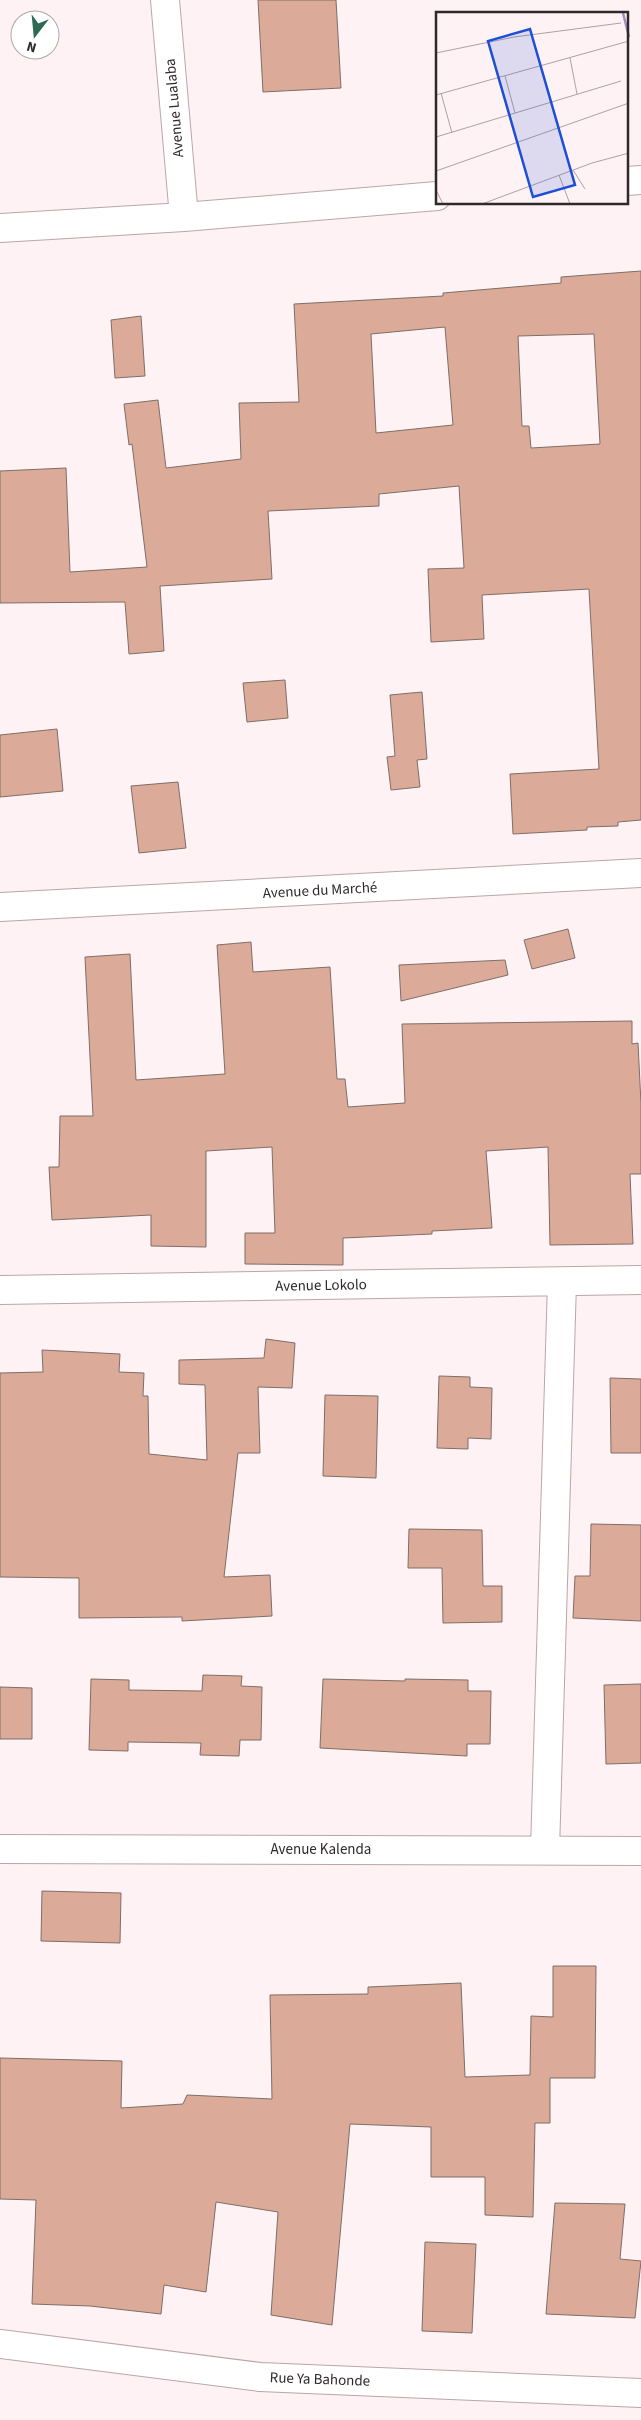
<svg xmlns="http://www.w3.org/2000/svg" width="641" height="2420" viewBox="0 0 641 2420" font-family="'Source Sans 3',sans-serif">
	<rect width="100%" height="100%" fill="#fff2f4"/>
	<path fill="#dcaa98" stroke="#7e6e68" fill-rule="evenodd" d="M 258,0 L 336,0 L 341,88 L 263,92 Z
		M 641,271 L 641,820 L 618,822 L 618,826 L 587,827 L 587,830 L 513,834 L 510,774 L 599,769 L 589,589 L 482,595 L 484,639 L 431,642 L 428,569 L 464,568 L 459,486 L 379,494 L 379,506 L 268,511 L 272,579 L 160,586 L 164,651 L 129,654 L 125,602 L 0,603 L 0,471 L 66,468 L 70,572 L 147,567 L 132,444 L 129,445 L 124,404 L 158,400 L 166,468 L 241,459 L 239,403 L 299,402 L 294,304 L 443,296 L 443,293 L 561,283 L 561,277 ZM 445,327 L 453,425 L 376,433 L 371,334 ZM 594,334 L 600,444 L 531,448 L 529,426 L 522,426 L 518,336 Z
		M 141,316 L 145,376 L 115,378 L 111,320 Z
		M 285,680 L 288,718 L 247,722 L 243,683 Z
		M 422,692 L 427,759 L 417,760 L 420,787 L 391,790 L 387,757 L 395,756 L 390,695 Z
		M 57,729 L 63,791 L 0,797 L 0,735 Z
		M 178,782 L 186,848 L 139,853 L 131,786 Z
		M 568,929 L 575,958 L 532,969 L 524,940 Z
		M 251,942 L 253,972 L 330,967 L 337,1079 L 345,1079 L 348,1107 L 405,1103 L 402,1024 L 632,1021 L 632,1044 L 638,1043 L 641,1104 L 641,1174 L 630,1174 L 633,1244 L 550,1245 L 548,1147 L 486,1151 L 492,1228 L 432,1231 L 432,1234 L 343,1238 L 343,1265 L 245,1264 L 245,1233 L 275,1233 L 272,1147 L 206,1151 L 206,1247 L 151,1246 L 151,1215 L 52,1220 L 49,1167 L 59,1167 L 60,1116 L 93,1116 L 85,957 L 130,954 L 136,1080 L 225,1074 L 217,945 Z
		M 505,960 L 508,975 L 401,1001 L 399,965 Z
		M 266,1339 L 295,1343 L 292,1388 L 258,1387 L 260,1453 L 238,1453 L 224,1577 L 270,1575 L 272,1616 L 182,1621 L 182,1617 L 79,1618 L 79,1578 L 0,1577 L 0,1373 L 43,1372 L 42,1350 L 120,1354 L 119,1372 L 144,1373 L 143,1396 L 148,1396 L 149,1454 L 207,1460 L 205,1385 L 179,1384 L 179,1360 L 264,1358 Z
		M 439,1376 L 470,1377 L 470,1387 L 492,1388 L 491,1439 L 468,1438 L 468,1449 L 437,1448 Z
		M 610,1378 L 641,1379 L 641,1453 L 611,1453 Z
		M 325,1395 L 378,1396 L 376,1478 L 323,1476 Z
		M 591,1524 L 641,1525 L 641,1621 L 573,1618 L 575,1576 L 590,1576 Z
		M 409,1529 L 482,1530 L 483,1586 L 502,1586 L 502,1622 L 443,1623 L 442,1568 L 408,1568 Z
		M 203,1675 L 242,1676 L 241,1686 L 262,1687 L 261,1740 L 240,1740 L 239,1756 L 200,1755 L 201,1743 L 128,1742 L 128,1751 L 89,1750 L 91,1679 L 129,1680 L 129,1690 L 202,1691 Z
		M 323,1679 L 405,1681 L 405,1679 L 468,1680 L 468,1691 L 491,1691 L 490,1744 L 467,1744 L 467,1756 L 320,1748 Z
		M 641,1684 L 641,1763 L 606,1764 L 604,1685 Z
		M 0,1687 L 32,1688 L 32,1739 L 0,1739 Z
		M 42,1891 L 121,1893 L 120,1943 L 41,1941 Z
		M 553,1966 L 596,1966 L 595,2078 L 550,2078 L 550,2123 L 535,2123 L 533,2217 L 485,2215 L 485,2177 L 431,2177 L 431,2127 L 350,2124 L 332,2325 L 271,2315 L 278,2212 L 216,2202 L 206,2292 L 164,2285 L 161,2314 L 90,2306 L 32,2304 L 36,2200 L 0,2199 L 0,2058 L 122,2061 L 121,2108 L 183,2104 L 187,2095 L 272,2099 L 270,1995 L 368,1994 L 368,1987 L 461,1983 L 465,2077 L 530,2075 L 531,2016 L 553,2017 Z
		M 555,2203 L 625,2204 L 620,2259 L 641,2261 L 635,2318 L 546,2314 Z
		M 425,2242 L 476,2244 L 472,2333 L 422,2331 Z"/>
	<g fill="none" stroke-linecap="round" stroke-linejoin="round">
		<g stroke="#b9a6a8" stroke-width="30">
			<path id="street" d="M 165,0 L 184,217
				M 627,181 L 641,180
				M 0,228 L 184,217 L 437,196
				M 0,1290 L 641,1280
				M 0,1849 L 641,1851
				M 545,1850 L 562,1282
				M 0,2344 L 260,2377 L 641,2393"/>
		</g>
		<g stroke="#b9a6a8" stroke-width="30">
			<path id="secondary" d="M 0,907 L 641,873"/>
		</g>
		<use href="#street" stroke="#fff" stroke-width="28"/>
		<use href="#secondary" stroke="#fff" stroke-width="28"/>
	</g>
	<g text-anchor="middle" stroke-width="4" stroke-linejoin="round" paint-order="stroke">
		<g font-size="15" fill="#30292a" stroke="#fff">
			<text transform="translate(174 108) rotate(-95)" y="5">Avenue Lualaba</text>
			<text transform="translate(320 890) rotate(-3)" y="5">Avenue du Marché</text>
			<text transform="translate(321 1285) rotate(-1)" y="5">Avenue Lokolo</text>
			<text x="321" y="1854">Avenue Kalenda</text>
			<text transform="translate(320 2379) rotate(2)" y="5">Rue Ya Bahonde</text>
		</g>
	</g>
	<g transform="translate(436 12)">
		<rect width="192" height="192" fill="#fff2f4"/>
		<path fill="none" stroke="#a38fb8" stroke-width="2.5" d="M 187,1 L 193,25"/>
		<path fill="none" stroke="#aca2a3" stroke-width="1" d="M 0,41 L 78,25 L 185,11M 134,46 L 141,82M 69,64 L 79,101M 5,81 L 16,121M 0,83 L 193,29M 0,125 L 185,69M 137,158 L 149,177M 0,159 L 193,91M 123,163 L 134,192M 0,178 L 7,192M 46,192 L 156,151 L 193,141"/>
		<path fill="#1d4ed8" fill-opacity="0.15" stroke="#1d4ed8" stroke-width="2.5" d="M 94,17 L 139,173 L 97,185 L 52,29 Z"/>
		<rect width="192" height="192" fill="none" stroke="#30292a" stroke-width="2.5"/>
	</g>
	<g transform="translate(35 35) rotate(196)"><circle r="24" fill="#ffffff" stroke="#aca9aa"/>
	<path d="M0-4L9 19L0 12L-9 19Z" fill="#2d6953"/>
	<text y="-8" font-size="14" font-weight="bold" text-anchor="middle" fill="#30292a">N</text>
	</g>
</svg>
